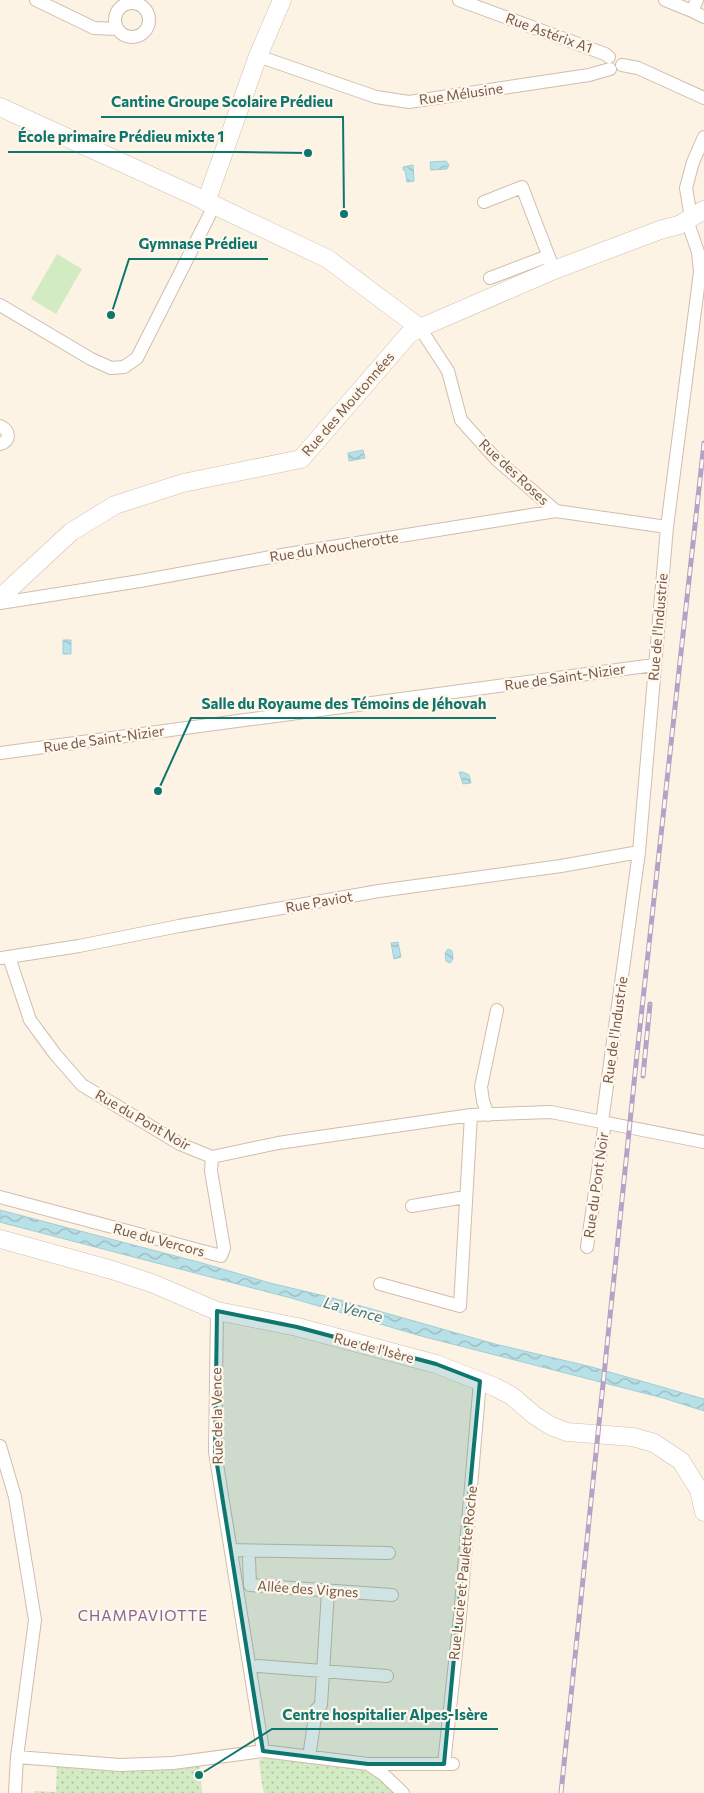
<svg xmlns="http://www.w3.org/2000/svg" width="704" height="1793" viewBox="0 0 704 1793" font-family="Commissioner,sans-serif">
	<defs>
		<pattern id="grass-dots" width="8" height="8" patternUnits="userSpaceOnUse" patternTransform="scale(1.25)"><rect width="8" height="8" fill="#d2ebc2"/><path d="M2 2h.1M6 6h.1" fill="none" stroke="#afc1a0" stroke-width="1.8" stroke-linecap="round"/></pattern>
		<pattern id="water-waves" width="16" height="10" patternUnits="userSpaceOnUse" patternTransform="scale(1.25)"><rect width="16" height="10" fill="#b8e0e7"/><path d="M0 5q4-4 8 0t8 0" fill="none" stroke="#9ab9bd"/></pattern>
	</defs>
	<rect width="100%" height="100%" fill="#fdf3e4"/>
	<path fill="url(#grass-dots)" d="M 265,1758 L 365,1770 L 379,1777 L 397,1793 L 264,1793 L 262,1786 L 259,1760 Z
		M 57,1762 L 124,1770 L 167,1770 L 200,1766 L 202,1793 L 34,1793 L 34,1791 L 56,1792 Z"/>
	<path fill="#d2ebc2" d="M 57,254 L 82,269 L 56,314 L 31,299 Z"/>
	<path fill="url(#water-waves)" stroke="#9ecfd9" d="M 446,161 L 449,165 L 447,169 L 431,170 L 430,162 Z
		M 413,165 L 414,181 L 407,182 L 405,170 L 403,170 L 403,167 Z
		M 363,450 L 365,458 L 349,461 L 348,453 Z
		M 63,640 L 71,640 L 71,654 L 63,654 Z
		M 459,772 L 463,772 L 469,775 L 471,783 L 463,784 Z
		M 398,942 L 401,957 L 394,959 L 391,943 Z
		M 448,949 L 452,951 L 453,959 L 450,963 L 446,961 L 445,953 Z
		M 0,1210 L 202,1263 L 270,1283 L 329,1297 L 495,1344 L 592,1367 L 704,1399 L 704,1411 L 663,1398 L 421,1336 L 291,1298 L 7,1224 L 0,1222 Z"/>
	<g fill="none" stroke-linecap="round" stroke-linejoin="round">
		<g stroke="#d0bdad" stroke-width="14">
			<path id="street" d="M 36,0 L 94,28 L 117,29
				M 459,0 L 605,54 L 609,57
				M 665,0 L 692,11 L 697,0
				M115 20a17 17 0 1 1 34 0a17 17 0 1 1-34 0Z
				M 692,11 L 704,17
				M 258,56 L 376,97 L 409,102 L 589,75 L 610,69
				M 622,65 L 638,68 L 704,98
				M 484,202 L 522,187 L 554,270
				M 490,278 L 548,256
				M 0,305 L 91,359 L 111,368 L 124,367 L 137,358 L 214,206
				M 420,328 L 448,371 L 461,420 L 497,460 L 556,511
				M 0,426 C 10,430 11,441 0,444
				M 0,603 L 140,581 L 282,555 L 556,511 L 667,527
				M 0,753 L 654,665
				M 9,957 L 30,1020 L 55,1054 L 82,1085 L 180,1144 L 212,1157 L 278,1143 L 471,1115 L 551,1112 L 704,1142
				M 2,958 L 79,946 L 179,926 L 379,891 L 561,866 L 639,852
				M 488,1115 L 483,1101 L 481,1087 L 497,1010
				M 602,1122 L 639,852 L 667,527 L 700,272 L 698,252 L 689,226 L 690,212 L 686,188 L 693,162 L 704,137
				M 0,1197 L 221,1256 L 224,1248 L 211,1171 L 212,1157
				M 412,1206 L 465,1197
				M 587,1247 L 605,1122
				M 380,1284 L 460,1306 L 471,1115
				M 217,1311 L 215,1452 L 263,1751
				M 0,1446 L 15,1497 L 35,1620 L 17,1757 L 15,1793
				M 231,1550 L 389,1553
				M 249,1559 L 250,1585 L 392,1595
				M 258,1666 L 387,1676
				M 17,1757 L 120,1765 L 173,1763 L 263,1751 L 368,1764 L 383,1774 L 403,1793
				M 309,1757 L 316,1710 L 321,1705 L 328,1591
				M 368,1764 L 453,1764
				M 444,1764 L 460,1616 L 480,1381"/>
		</g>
		<g stroke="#d3bdaa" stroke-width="19">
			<path id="secondary" d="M 0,107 L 197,197 L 328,259 L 420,328
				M 206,202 L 258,56 L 282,0
				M 0,598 L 71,532 L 115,505 L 183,483 L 301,459 L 409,334 L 420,328 L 554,270 L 660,230 L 679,225 L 704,210
				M 0,1239 L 112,1270 L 154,1284 L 217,1311 L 297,1327 L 436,1364 L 495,1387 L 512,1396 L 534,1415 L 551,1426 L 567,1432 L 633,1437 L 654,1443 L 681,1461 L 699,1490 L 704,1512"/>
		</g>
		<use href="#street" stroke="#fff" stroke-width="12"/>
		<use href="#secondary" stroke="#fff" stroke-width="18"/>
		<g stroke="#b6a2c6" stroke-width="5">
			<path id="rail" d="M 643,1076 L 650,1004
				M 561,1793 L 637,1054 L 704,443"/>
		</g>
		<use href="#rail" stroke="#fff7eb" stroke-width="3" stroke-dasharray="9" stroke-linecap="butt"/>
	</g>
	<path fill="#0f766e" fill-opacity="0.2" stroke="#0f766e" stroke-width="4" stroke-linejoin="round" d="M 217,1311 L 297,1327 L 436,1364 L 480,1381 L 444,1764 L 368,1764 L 263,1751 L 215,1452 Z"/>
	<g text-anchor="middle" stroke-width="4.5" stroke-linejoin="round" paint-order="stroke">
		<g font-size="14" fill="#765949" stroke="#fff7eb">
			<text transform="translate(549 33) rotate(20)" y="5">Rue Astérix A1</text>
			<text transform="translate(461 94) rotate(-8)" y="5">Rue Mélusine</text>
			<text transform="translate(348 404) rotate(-49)" y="5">Rue des Moutonnées</text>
			<text transform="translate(514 472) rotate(43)" y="5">Rue des Roses</text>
			<text transform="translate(334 547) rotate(-9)" y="5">Rue du Moucherotte</text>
			<text transform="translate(658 627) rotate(-85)" y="5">Rue de l'Industrie</text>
			<text transform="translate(565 677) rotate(-8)" y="5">Rue de Saint-Nizier</text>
			<text transform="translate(104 739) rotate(-8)" y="5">Rue de Saint-Nizier</text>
			<text transform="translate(319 902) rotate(-10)" y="5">Rue Paviot</text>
			<text transform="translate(615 1030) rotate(-82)" y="5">Rue de l'Industrie</text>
			<text transform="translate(143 1120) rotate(30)" y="5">Rue du Pont Noir</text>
			<text transform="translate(596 1185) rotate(-82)" y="5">Rue du Pont Noir</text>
			<text transform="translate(159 1240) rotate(15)" y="5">Rue du Vercors</text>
			<text transform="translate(374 1348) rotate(15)" y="5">Rue de l'Isère</text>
			<text transform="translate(217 1416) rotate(-91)" y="5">Rue de la Vence</text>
			<text transform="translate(463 1573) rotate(-84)" y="5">Rue Lucie et Paulette Roche</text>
			<text transform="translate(308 1589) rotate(4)" y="5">Allée des Vignes</text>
		</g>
		<g font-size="15" font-style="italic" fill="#3f7783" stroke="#fff7eb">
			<text transform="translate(353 1310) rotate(15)" y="5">La Vence</text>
		</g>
		<g font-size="15" letter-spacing="1" fill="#886499" stroke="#fff7eb">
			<text x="143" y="1621">CHAMPAVIOTTE</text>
		</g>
	</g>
	<path fill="none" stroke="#0f766e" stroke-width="2" d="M344 214L343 117H101M308 153L235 152H8M111 315L129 259H268M158 791L191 718H496M199 1775L272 1729H498"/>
	<g fill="#0f766e" stroke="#fff7eb" stroke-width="2">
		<circle cx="344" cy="214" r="5"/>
		<circle cx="308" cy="153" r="5"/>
		<circle cx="111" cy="315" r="5"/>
		<circle cx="158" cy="791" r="5"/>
		<circle cx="199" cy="1775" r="5"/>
	</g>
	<g font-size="15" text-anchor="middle" font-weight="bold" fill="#0f766e" stroke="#fff7eb" stroke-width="4.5" stroke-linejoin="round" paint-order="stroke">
		<text x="222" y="107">Cantine Groupe Scolaire Prédieu</text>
		<text x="121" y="142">École primaire Prédieu mixte 1</text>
		<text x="198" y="249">Gymnase Prédieu</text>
		<text x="344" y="709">Salle du Royaume des Témoins de Jéhovah</text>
		<text x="385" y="1720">Centre hospitalier Alpes-Isère</text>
	</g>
</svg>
